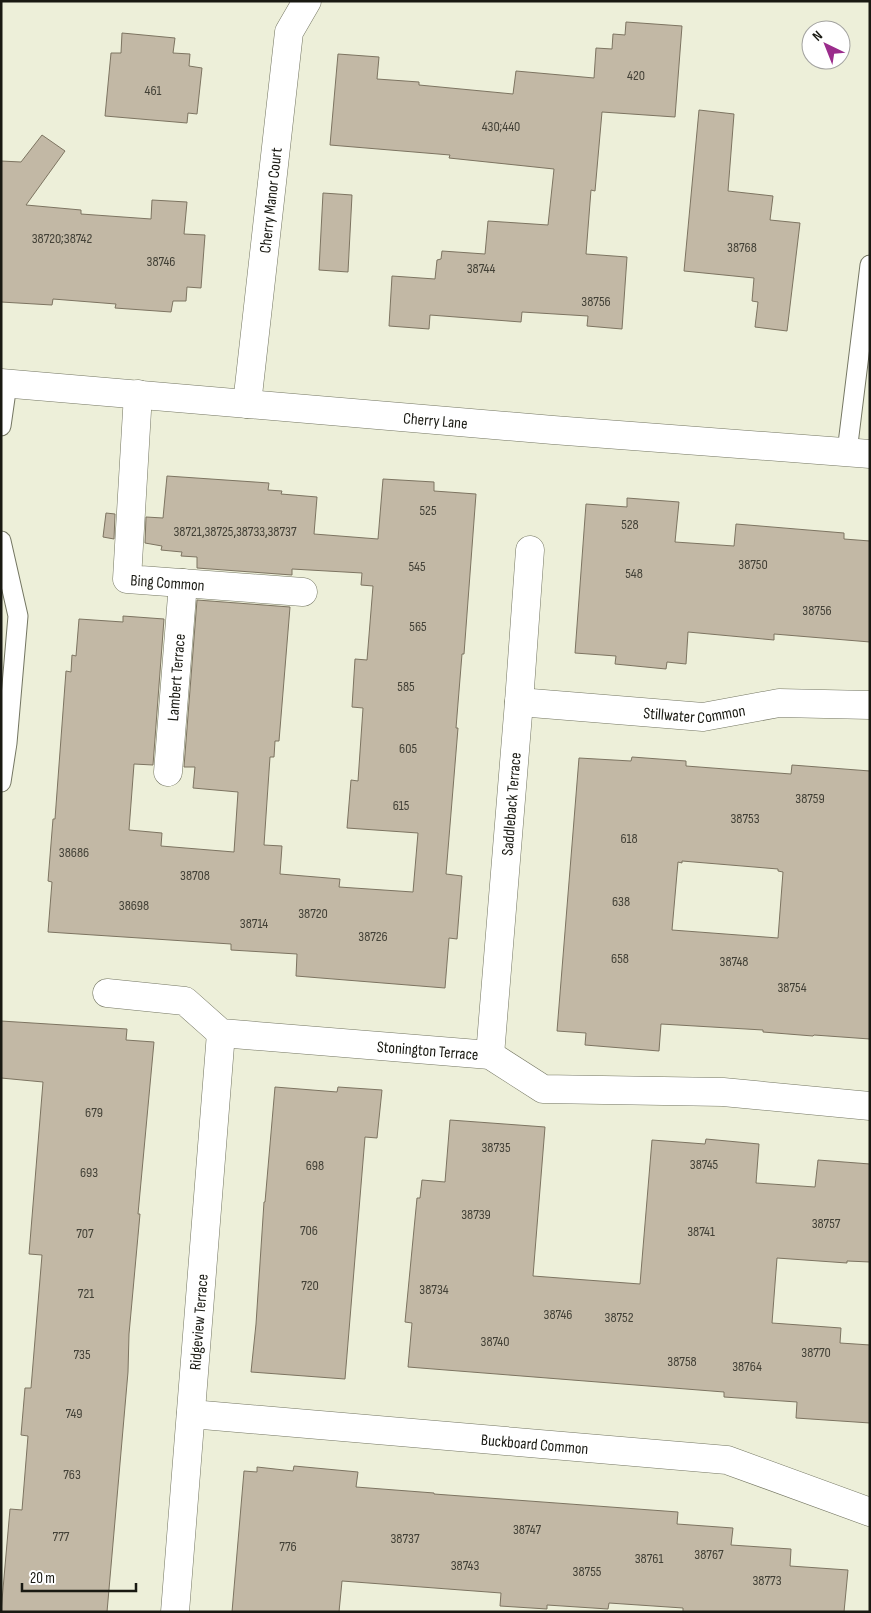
<svg xmlns="http://www.w3.org/2000/svg" width="871" height="1613" viewBox="0 0 871 1613" font-family="'Sofia Sans Condensed',sans-serif">
	<rect width="100%" height="100%" fill="#edefd9"/>
	<path fill="#c2b8a5" stroke="#7d7461" fill-rule="evenodd" d="M 626,22 L 682,26 L 675,117 L 602,112 L 595,191 L 591,190 L 586,254 L 627,257 L 622,329 L 587,326 L 588,316 L 522,312 L 521,322 L 430,315 L 429,329 L 389,326 L 392,276 L 435,279 L 437,260 L 441,259 L 442,251 L 485,254 L 488,221 L 548,225 L 554,169 L 449,158 L 450,155 L 330,145 L 338,54 L 379,57 L 377,79 L 419,82 L 419,85 L 513,94 L 516,71 L 594,78 L 596,48 L 612,49 L 613,34 L 625,35 Z
		M 122,33 L 175,38 L 173,53 L 190,54 L 189,66 L 202,68 L 197,114 L 188,113 L 187,123 L 105,116 L 111,53 L 121,53 Z
		M 699,110 L 734,114 L 728,191 L 773,196 L 770,220 L 800,223 L 787,331 L 755,327 L 758,302 L 752,301 L 754,278 L 684,271 Z
		M 42,135 L 65,151 L 26,205 L 81,210 L 81,214 L 151,219 L 152,200 L 187,202 L 184,234 L 205,235 L 201,288 L 187,287 L 186,301 L 173,301 L 171,312 L 115,308 L 116,304 L 53,299 L 52,305 L 1,302 L 1,161 L 21,162 Z
		M 323,193 L 352,195 L 348,272 L 319,270 Z
		M 167,476 L 269,483 L 268,490 L 282,491 L 281,494 L 317,497 L 314,534 L 378,539 L 383,479 L 434,482 L 434,491 L 476,494 L 464,654 L 462,654 L 456,728 L 458,728 L 446,874 L 462,876 L 457,939 L 449,938 L 445,988 L 296,976 L 297,954 L 231,950 L 231,944 L 48,932 L 52,882 L 48,881 L 53,819 L 55,819 L 66,671 L 71,672 L 72,655 L 76,656 L 79,619 L 123,622 L 123,616 L 164,619 L 153,765 L 134,764 L 129,830 L 162,833 L 161,846 L 234,852 L 238,792 L 193,788 L 195,767 L 184,767 L 197,600 L 290,607 L 279,741 L 275,741 L 274,757 L 270,757 L 264,845 L 282,846 L 280,874 L 340,879 L 339,887 L 413,892 L 418,833 L 347,828 L 351,780 L 358,781 L 363,708 L 352,707 L 355,659 L 367,660 L 373,586 L 361,585 L 362,573 L 292,569 L 292,575 L 197,568 L 197,557 L 181,556 L 182,552 L 161,550 L 162,546 L 145,543 L 146,517 L 163,518 Z
		M 627,498 L 679,502 L 675,542 L 734,546 L 736,524 L 844,533 L 844,539 L 870,541 L 870,642 L 774,634 L 774,640 L 688,632 L 686,664 L 667,662 L 666,669 L 615,664 L 616,656 L 575,653 L 586,504 L 627,507 Z
		M 106,513 L 115,514 L 114,539 L 103,537 Z
		M 632,757 L 686,761 L 686,766 L 791,774 L 792,765 L 870,771 L 870,1039 L 814,1035 L 813,1036 L 763,1032 L 763,1030 L 661,1024 L 659,1051 L 585,1045 L 586,1033 L 557,1031 L 579,758 L 631,761 ZM 682,861 L 778,869 L 778,871 L 783,872 L 778,938 L 672,930 L 678,862 L 682,863 Z
		M 1,1021 L 127,1029 L 126,1040 L 154,1042 L 138,1214 L 140,1214 L 129,1334 L 128,1372 L 107,1612 L 1,1612 L 10,1509 L 22,1510 L 28,1436 L 21,1435 L 25,1388 L 31,1388 L 42,1255 L 29,1254 L 43,1082 L 1,1078 Z
		M 275,1087 L 337,1092 L 338,1087 L 382,1090 L 377,1138 L 365,1137 L 345,1379 L 251,1372 L 256,1324 L 264,1202 L 265,1202 Z
		M 450,1120 L 545,1127 L 533,1276 L 640,1284 L 652,1140 L 705,1144 L 706,1139 L 759,1144 L 756,1183 L 815,1187 L 818,1160 L 870,1164 L 870,1262 L 847,1261 L 847,1263 L 777,1258 L 772,1323 L 841,1328 L 840,1343 L 870,1345 L 870,1423 L 796,1418 L 797,1402 L 724,1397 L 724,1392 L 408,1367 L 412,1323 L 405,1322 L 417,1198 L 420,1198 L 422,1180 L 445,1182 Z
		M 294,1466 L 358,1472 L 356,1487 L 434,1493 L 434,1494 L 678,1512 L 677,1524 L 733,1528 L 731,1545 L 791,1549 L 790,1566 L 848,1570 L 844,1612 L 683,1612 L 683,1608 L 609,1603 L 608,1609 L 547,1605 L 547,1609 L 500,1606 L 501,1593 L 342,1581 L 339,1612 L 232,1612 L 244,1471 L 257,1472 L 257,1467 L 293,1471 Z"/>
	<g fill="none" stroke-linecap="round" stroke-linejoin="round">
		<g stroke="#747662" stroke-width="21">
			<path id="lane" d="M 1,426 L 7,384
				M 847,452 L 870,265
				M 1,541 L 18,616 L 7,743 L 1,782"/>
		</g>
		<g stroke="#747662" stroke-width="29">
			<g id="street">
				<path id="s1" d="M 1,383 L 553,430 L 870,454"/>
				<path id="s2" d="M 138,394 L 127,579 L 303,592"/>
				<path id="s3" d="M 247,404 L 289,32 L 307,1"/>
				<path id="s4" d="M 519,702 L 703,717 L 779,703 L 870,705"/>
				<path id="s5" d="M 168,772 L 183,583"/>
				<path id="s6" d="M 107,993 L 185,1001 L 221,1033 L 490,1055 L 543,1089 L 723,1092 L 870,1106"/>
				<path id="s7" d="M 490,1055 L 519,702 L 530,550"/>
				<path id="s8" d="M 191,1414 L 727,1460 L 870,1512"/>
				<path id="s9" d="M 175,1612 L 221,1033"/>
			</g>
		</g>
		<use href="#lane" stroke="#fff" stroke-width="19"/>
		<use href="#street" stroke="#fff" stroke-width="28"/>
	</g>
	<g text-anchor="middle" stroke-width="4" stroke-linejoin="round" paint-order="stroke">
		<g font-size="14" fill="#434137">
			<text x="636" y="80">420</text>
			<text x="153" y="95">461</text>
			<text x="501" y="131">430;440</text>
			<text x="62" y="243">38720;38742</text>
			<text x="742" y="252">38768</text>
			<text x="161" y="266">38746</text>
			<text x="481" y="273">38744</text>
			<text x="596" y="306">38756</text>
			<text x="428" y="515">525</text>
			<text x="630" y="529">528</text>
			<text x="235" y="536">38721,38725,38733,38737</text>
			<text x="753" y="569">38750</text>
			<text x="417" y="571">545</text>
			<text x="634" y="578">548</text>
			<text x="817" y="615">38756</text>
			<text x="418" y="631">565</text>
			<text x="406" y="691">585</text>
			<text x="408" y="753">605</text>
			<text x="810" y="803">38759</text>
			<text x="401" y="810">615</text>
			<text x="745" y="823">38753</text>
			<text x="629" y="843">618</text>
			<text x="74" y="857">38686</text>
			<text x="195" y="880">38708</text>
			<text x="621" y="906">638</text>
			<text x="134" y="910">38698</text>
			<text x="313" y="918">38720</text>
			<text x="254" y="928">38714</text>
			<text x="373" y="941">38726</text>
			<text x="620" y="963">658</text>
			<text x="734" y="966">38748</text>
			<text x="792" y="992">38754</text>
			<text x="94" y="1117">679</text>
			<text x="496" y="1152">38735</text>
			<text x="704" y="1169">38745</text>
			<text x="315" y="1170">698</text>
			<text x="89" y="1177">693</text>
			<text x="476" y="1219">38739</text>
			<text x="826" y="1228">38757</text>
			<text x="309" y="1235">706</text>
			<text x="701" y="1236">38741</text>
			<text x="85" y="1238">707</text>
			<text x="310" y="1290">720</text>
			<text x="434" y="1294">38734</text>
			<text x="86" y="1298">721</text>
			<text x="558" y="1319">38746</text>
			<text x="619" y="1322">38752</text>
			<text x="495" y="1346">38740</text>
			<text x="816" y="1357">38770</text>
			<text x="82" y="1359">735</text>
			<text x="682" y="1366">38758</text>
			<text x="747" y="1371">38764</text>
			<text x="74" y="1418">749</text>
			<text x="72" y="1479">763</text>
			<text x="527" y="1534">38747</text>
			<text x="61" y="1541">777</text>
			<text x="405" y="1543">38737</text>
			<text x="288" y="1551">776</text>
			<text x="709" y="1559">38767</text>
			<text x="649" y="1563">38761</text>
			<text x="465" y="1570">38743</text>
			<text x="587" y="1576">38755</text>
			<text x="767" y="1585">38773</text>
		</g>
		<g font-size="16" fill="#191912" stroke="#fff">
			<text dy="6" stroke="none"><textPath href="#s3" startOffset="205">Cherry Manor Court</textPath></text>
			<text dy="6" stroke="none"><textPath href="#s1" startOffset="436">Cherry Lane</textPath></text>
			<text dy="6" stroke="none"><textPath href="#s2" startOffset="226">Bing Common</textPath></text>
			<text dy="6" stroke="none"><textPath href="#s5" startOffset="95">Lambert Terrace</textPath></text>
			<text dy="6" stroke="none"><textPath href="#s4" startOffset="176">Stillwater Common</textPath></text>
			<text dy="6" stroke="none"><textPath href="#s7" startOffset="252">Saddleback Terrace</textPath></text>
			<text dy="6" stroke="none"><textPath href="#s6" startOffset="334">Stonington Terrace</textPath></text>
			<text dy="6" stroke="none"><textPath href="#s9" startOffset="291">Ridgeview Terrace</textPath></text>
			<text dy="6" stroke="none"><textPath href="#s8" startOffset="345">Buckboard Common</textPath></text>
		</g>
	</g>
	<rect width="871" height="1613" fill="none" stroke="#191912" stroke-width="5"/>
	<g transform="translate(826 45) rotate(317)"><circle r="24" fill="#ffffff" stroke="#a3a3a0"/>
	<path d="M0-4L9 19L0 12L-9 19Z" fill="#9b2c8c"/>
	<text y="-8" font-size="14" font-weight="bold" text-anchor="middle" fill="#191912">N</text>
	</g>
	<path d="M22 1583v8h114v-8" fill="none" stroke="#191912" stroke-width="2.5"/>
	<text x="30" y="1583" font-size="15" fill="#191912" stroke="#ffffff" stroke-width="4" paint-order="stroke">20 m</text>
</svg>
